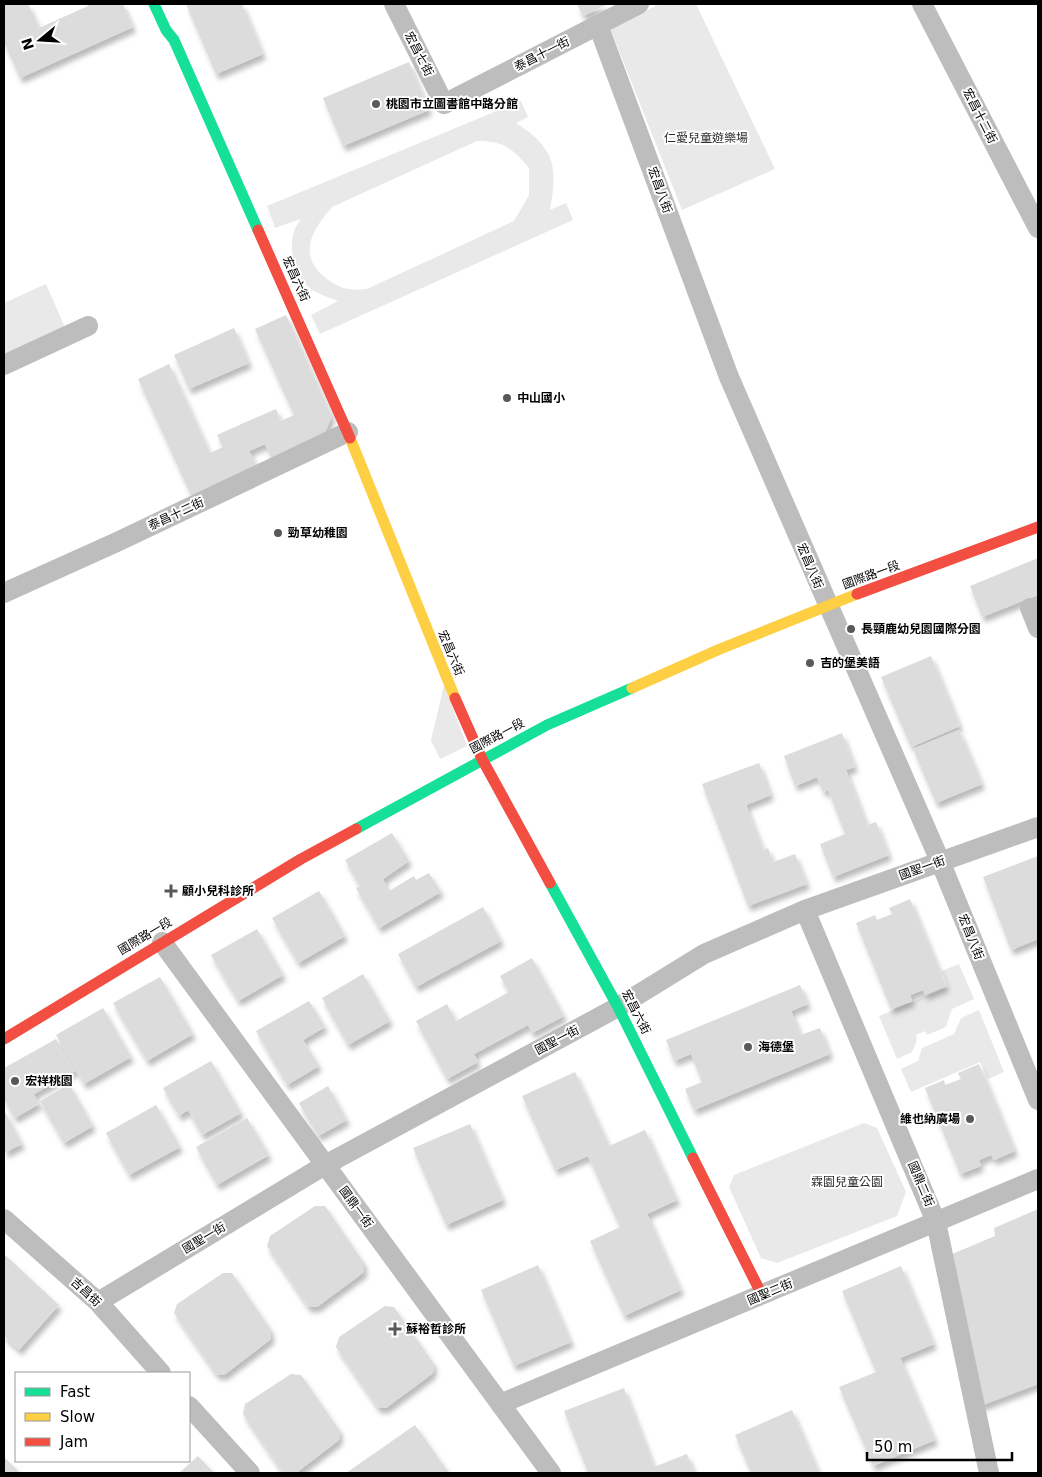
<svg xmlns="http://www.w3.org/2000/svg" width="1042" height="1477" viewBox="0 0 1042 1477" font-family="'DejaVu Sans','Noto Sans TC',sans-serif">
	<defs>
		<filter id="shadow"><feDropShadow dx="3" dy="5.5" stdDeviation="2.5" flood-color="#0004"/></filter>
	</defs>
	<rect width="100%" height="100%" fill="#fff"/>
	<path fill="#e9e9e9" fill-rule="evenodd" d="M 660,4 L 696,4 L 775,169 L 682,210 L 610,28 Z
		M 521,101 L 528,117 L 516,123 C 555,148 558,166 550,210 L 566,203 L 573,220 L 320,334 L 311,315 L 338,301 C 327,297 315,293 306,285 C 293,274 288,245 295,229 C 296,226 299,222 301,219 L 275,228 L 267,206 ZM 477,141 C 504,141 512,148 529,168 L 529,195 L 514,221 L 367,289 C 350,291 340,289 327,279 C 296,256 312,230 332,207 Z
		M 46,284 L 67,332 L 4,361 L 4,303 Z
		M 444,685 L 467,746 L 440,759 L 431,740 Z
		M 959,964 L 974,999 L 952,1009 L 946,1027 L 927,1035 L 925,1031 L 916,1035 L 917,1040 L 912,1052 L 897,1059 L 879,1016 L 948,987 L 942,971 Z
		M 979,1010 L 1004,1072 L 988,1079 L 980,1062 L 911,1092 L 901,1069 L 918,1061 L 922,1048 L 954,1034 L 961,1018 Z
		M 864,1123 L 877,1128 L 906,1192 L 897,1216 L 777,1263 L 761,1258 L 729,1187 L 734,1175 Z"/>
	<path fill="#dcdcdc" filter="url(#shadow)" d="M 4,4 L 28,4 L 39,28 L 88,6 L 87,4 L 123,4 L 133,27 L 20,78 L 4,42 Z
		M 186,4 L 242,4 L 263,54 L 216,74 Z
		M 577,4 L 608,4 L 583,16 Z
		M 409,62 L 429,110 L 343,146 L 323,98 Z
		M 286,315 L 332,416 L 324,435 L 272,459 L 265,444 L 249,451 L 256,465 L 191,495 L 138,379 L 169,364 L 210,453 L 223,447 L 217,435 L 246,422 L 276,409 L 281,421 L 294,415 L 255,329 Z
		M 234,328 L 249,363 L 189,389 L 174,355 Z
		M 1038,558 L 1038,595 L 982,617 L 970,586 Z
		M 931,656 L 960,726 L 911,747 L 881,677 Z
		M 959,730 L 982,784 L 936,803 L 913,749 Z
		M 842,733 L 855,767 L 846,770 L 867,825 L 876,822 L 889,855 L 833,877 L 820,844 L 845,834 L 828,790 L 823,792 L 817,777 L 795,786 L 784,756 Z
		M 759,763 L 771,795 L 746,805 L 763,850 L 768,848 L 773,862 L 795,854 L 807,884 L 748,906 L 702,784 Z
		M 392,833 L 409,861 L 383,879 L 389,891 L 414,876 L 416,880 L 429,873 L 441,892 L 379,928 L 356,888 L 360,886 L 345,860 Z
		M 1038,856 L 1038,939 L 1011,950 L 983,877 Z
		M 319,891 L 345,936 L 298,963 L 272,918 Z
		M 910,899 L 946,986 L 925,995 L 923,990 L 910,995 L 912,1001 L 891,1009 L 856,923 L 875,915 L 877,920 L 892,914 L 889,908 Z
		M 483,907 L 501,941 L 416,987 L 398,954 Z
		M 257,929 L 283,975 L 238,1001 L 211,955 Z
		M 532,958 L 564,1016 L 532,1033 L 528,1025 L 474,1054 L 478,1062 L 447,1079 L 416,1021 L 447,1004 L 456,1021 L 509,992 L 500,976 Z
		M 363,974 L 390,1021 L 348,1045 L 322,998 Z
		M 160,977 L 193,1034 L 147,1061 L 113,1003 Z
		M 800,985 L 808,1004 L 791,1011 L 801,1035 L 820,1028 L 830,1054 L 694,1110 L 685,1089 L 702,1082 L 691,1054 L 674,1061 L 666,1040 Z
		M 309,1001 L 325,1027 L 303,1040 L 319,1066 L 287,1085 L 256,1031 Z
		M 103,1008 L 131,1057 L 84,1084 L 56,1035 Z
		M 56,1039 L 75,1071 L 34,1094 L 39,1104 L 15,1118 L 4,1099 L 4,1068 Z
		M 211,1061 L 241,1113 L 202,1135 L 188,1110 L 179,1116 L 163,1088 Z
		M 979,1064 L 1015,1151 L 994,1160 L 991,1155 L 979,1160 L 981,1166 L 960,1174 L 925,1088 L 944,1080 L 945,1085 L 961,1079 L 958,1073 Z
		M 575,1072 L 609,1146 L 645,1130 L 677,1200 L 647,1214 L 681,1290 L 624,1316 L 590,1241 L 620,1227 L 588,1156 L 555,1170 L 522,1096 Z
		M 69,1084 L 93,1126 L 64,1143 L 40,1101 Z
		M 328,1086 L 347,1120 L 318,1136 L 299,1103 Z
		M 156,1105 L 180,1147 L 129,1175 L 106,1133 Z
		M 4,1110 L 22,1144 L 4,1153 Z
		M 247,1118 L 269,1155 L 217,1185 L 196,1147 Z
		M 470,1124 L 503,1200 L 446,1225 L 413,1148 Z
		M 315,1206 L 325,1206 L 364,1263 L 364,1272 L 317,1307 L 308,1307 L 267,1246 L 270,1236 Z
		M 1038,1209 L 1038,1384 L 980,1406 L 945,1257 L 995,1236 L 994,1228 Z
		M 4,1254 L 59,1305 L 19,1350 L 4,1336 Z
		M 538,1265 L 571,1342 L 514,1366 L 481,1290 Z
		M 901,1266 L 934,1344 L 900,1358 L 935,1440 L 873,1466 L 839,1387 L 876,1372 L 842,1291 Z
		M 223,1273 L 232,1273 L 271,1330 L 271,1339 L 224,1375 L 216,1374 L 174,1313 L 177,1304 Z
		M 385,1306 L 394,1307 L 434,1364 L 433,1373 L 386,1408 L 378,1408 L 336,1347 L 339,1337 Z
		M 291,1374 L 301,1375 L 340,1431 L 339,1440 L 296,1473 L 283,1473 L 243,1414 L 245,1404 Z
		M 624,1388 L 654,1467 L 687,1454 L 694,1473 L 588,1473 L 564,1411 Z
		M 792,1410 L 819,1473 L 751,1473 L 735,1435 Z
		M 415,1425 L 449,1473 L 346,1473 Z
		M 198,1456 L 214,1473 L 179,1473 Z
		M 4,1457 L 20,1473 L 4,1473 Z"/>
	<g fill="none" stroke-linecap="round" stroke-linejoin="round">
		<path stroke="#bdbdbd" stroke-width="20" d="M 394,4 L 444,104 L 639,4
			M 922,4 L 1038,228
			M 598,25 L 729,377 L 940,861 L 1038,1100
			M 4,365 L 88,326
			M 4,593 L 117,542 L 348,432
			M 1030,608 L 1038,628
			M 805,910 L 936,1222 L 989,1473
			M 162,942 L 551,1473
			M 4,1219 L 98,1302 L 161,1373
			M 98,1302 L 325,1165 L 618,1007 L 704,954 L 805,910 L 1038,827
			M 500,1404 L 1038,1179
			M 189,1406 L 250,1473"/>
		<path stroke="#16e098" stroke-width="11" d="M 154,4 L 166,30 L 174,40 L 258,230
			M 356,829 L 547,725 L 632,688
			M 550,883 L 618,1007 L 693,1158"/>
		<path stroke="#ffcf43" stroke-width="11" d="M 350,438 L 455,698
			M 632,688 L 720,649 L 857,594"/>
		<path stroke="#f24e42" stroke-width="11" d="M 258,230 L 350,438
			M 857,594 L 1038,527
			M 455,698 L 482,759 L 550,883
			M 4,1039 L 301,859 L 356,829
			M 693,1158 L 762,1295"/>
	</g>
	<g fill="#595959" stroke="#fff" stroke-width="2">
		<circle cx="376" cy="104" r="5"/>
		<circle cx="507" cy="398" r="5"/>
		<circle cx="278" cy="533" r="5"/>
		<circle cx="851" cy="629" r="5"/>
		<circle cx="810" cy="663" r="5"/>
		<path d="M168.5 883.5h5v5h5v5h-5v5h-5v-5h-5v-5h5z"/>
		<circle cx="748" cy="1047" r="5"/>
		<circle cx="15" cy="1081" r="5"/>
		<circle cx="970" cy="1119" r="5"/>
		<path d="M392.5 1321.5h5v5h5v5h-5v5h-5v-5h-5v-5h5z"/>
	</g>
	<g text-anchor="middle" stroke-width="4" stroke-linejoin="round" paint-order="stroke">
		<g font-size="12" fill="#000" stroke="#fff">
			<text transform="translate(419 54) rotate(63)" y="4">宏昌七街</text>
			<text transform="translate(542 54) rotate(-27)" y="4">泰昌十一街</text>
			<text transform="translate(980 116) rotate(63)" y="4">宏昌十二街</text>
			<text transform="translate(660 190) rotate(70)" y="4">宏昌八街</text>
			<text transform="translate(296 279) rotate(66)" y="4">宏昌六街</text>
			<text transform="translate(176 514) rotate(-25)" y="4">泰昌十二街</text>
			<text transform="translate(810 566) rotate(67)" y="4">宏昌八街</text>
			<text transform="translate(871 575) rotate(-20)" y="4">國際路一段</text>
			<text transform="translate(451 653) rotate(67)" y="4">宏昌六街</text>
			<text transform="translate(497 736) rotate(-28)" y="4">國際路一段</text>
			<text transform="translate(922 868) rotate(-20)" y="4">國聖一街</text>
			<text transform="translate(145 936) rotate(-31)" y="4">國際路一段</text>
			<text transform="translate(971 937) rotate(68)" y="4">宏昌八街</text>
			<text transform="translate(636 1012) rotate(63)" y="4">宏昌六街</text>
			<text transform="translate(557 1040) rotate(-28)" y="4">國聖一街</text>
			<text transform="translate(921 1184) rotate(67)" y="4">國鼎二街</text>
			<text transform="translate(356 1207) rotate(54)" y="4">國鼎一街</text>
			<text transform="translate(204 1238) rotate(-31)" y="4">國聖一街</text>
			<text transform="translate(86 1292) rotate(43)" y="4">吉昌街</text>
			<text transform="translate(770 1292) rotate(-23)" y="4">國聖二街</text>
		</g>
		<g font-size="12" font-weight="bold" fill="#000" stroke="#fff" text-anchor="start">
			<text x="386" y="108">桃園市立圖書館中路分館</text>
			<text x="517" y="402">中山國小</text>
			<text x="288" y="537">勁草幼稚園</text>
			<text x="861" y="633">長頸鹿幼兒園國際分園</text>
			<text x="820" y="667">吉的堡美語</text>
			<text x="182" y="895">顧小兒科診所</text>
			<text x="758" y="1051">海德堡</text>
			<text x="25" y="1085">宏祥桃園</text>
			<text x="960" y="1123" text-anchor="end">維也納廣場</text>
			<text x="406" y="1333">蘇裕哲診所</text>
		</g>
		<g font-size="12" fill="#2e2e2e" stroke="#fff">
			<text x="706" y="142">仁愛兒童遊樂場</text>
			<text x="847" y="1186">霖園兒童公園</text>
		</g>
	</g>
	<rect width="1042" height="1477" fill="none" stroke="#000000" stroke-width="10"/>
	<rect x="15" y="1372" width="175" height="90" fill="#ffffff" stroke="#999999"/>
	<rect x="25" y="1388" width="25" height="8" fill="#16e098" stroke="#999999"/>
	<text x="60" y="1397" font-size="15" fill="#000000">Fast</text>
	<rect x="25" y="1413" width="25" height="8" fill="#ffcf43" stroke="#999999"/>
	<text x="60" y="1422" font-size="15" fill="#000000">Slow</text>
	<rect x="25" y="1438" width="25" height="8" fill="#f24e42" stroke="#999999"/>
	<text x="60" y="1447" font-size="15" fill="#000000">Jam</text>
	<g transform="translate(40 40) rotate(252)" stroke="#ffffff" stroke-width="4" paint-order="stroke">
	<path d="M0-4L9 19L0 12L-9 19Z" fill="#000000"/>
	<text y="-8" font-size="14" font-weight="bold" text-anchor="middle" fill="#000000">N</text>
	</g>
	<path d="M867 1452v8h145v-8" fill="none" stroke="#000000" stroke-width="2.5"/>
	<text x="874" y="1452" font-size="15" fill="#000000" stroke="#ffffff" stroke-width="4" paint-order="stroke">50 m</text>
</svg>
